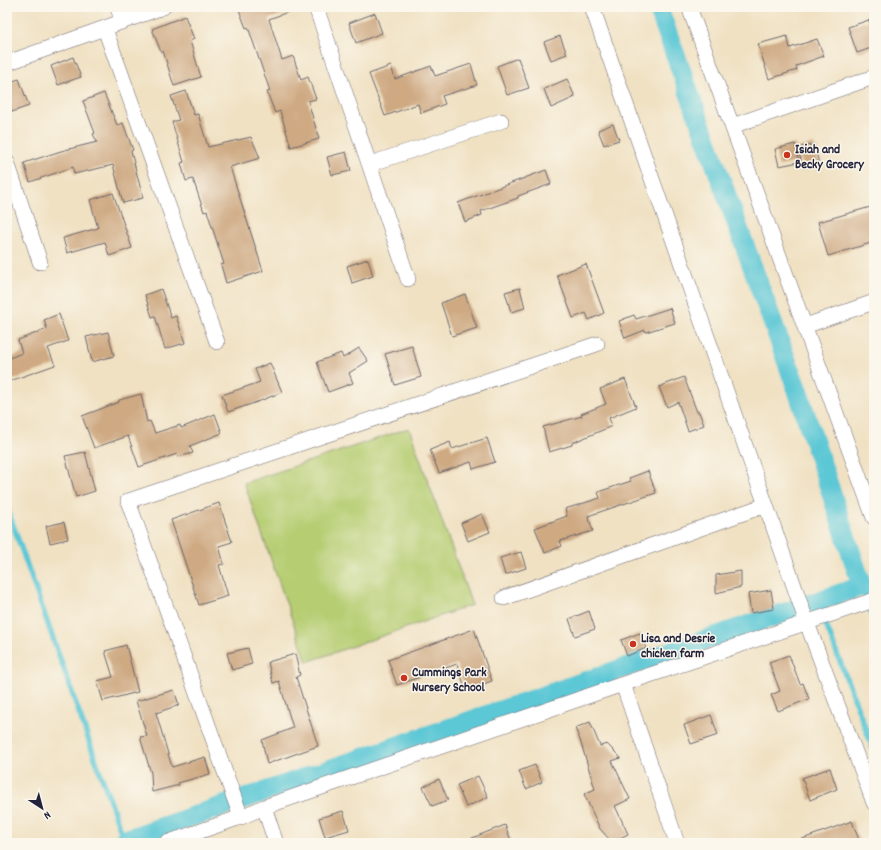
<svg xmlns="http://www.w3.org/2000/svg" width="881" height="850" viewBox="0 0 881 850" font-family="Dekko,sans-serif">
	<rect width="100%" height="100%" fill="#fbf7ec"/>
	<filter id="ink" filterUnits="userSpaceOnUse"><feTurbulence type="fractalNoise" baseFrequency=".025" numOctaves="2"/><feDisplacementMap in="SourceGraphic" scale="8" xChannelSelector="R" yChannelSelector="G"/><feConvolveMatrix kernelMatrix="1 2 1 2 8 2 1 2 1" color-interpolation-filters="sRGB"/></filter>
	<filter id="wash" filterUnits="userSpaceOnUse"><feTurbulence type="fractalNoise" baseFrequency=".012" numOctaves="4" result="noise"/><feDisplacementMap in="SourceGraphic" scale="16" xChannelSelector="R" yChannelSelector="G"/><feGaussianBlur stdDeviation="0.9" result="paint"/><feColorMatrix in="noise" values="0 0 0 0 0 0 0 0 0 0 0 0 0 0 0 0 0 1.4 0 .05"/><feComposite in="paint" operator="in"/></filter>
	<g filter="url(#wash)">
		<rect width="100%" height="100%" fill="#f0e1c3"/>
		<path fill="#b6cd72" stroke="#6c7856" d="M 409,428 L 472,605 L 307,662 L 244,483 Z"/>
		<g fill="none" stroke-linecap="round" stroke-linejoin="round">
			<path stroke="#5cc7d5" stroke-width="5.5" d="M 7,508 L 125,843
				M 862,586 L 874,620
				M 817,601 L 874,751"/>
			<path stroke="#5cc7d5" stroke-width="20" d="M 124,840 L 862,586 L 798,392 L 658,7"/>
		</g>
		<g id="blocks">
			<path fill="#cea982" d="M 238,7 L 296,7 L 296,9 L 269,19 L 282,60 L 293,56 L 301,80 L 308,77 L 316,99 L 308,101 L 319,139 L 291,147 L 280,111 L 275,113 L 267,92 L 270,91 L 248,27 L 246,28 Z
				M 375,13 L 382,33 L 356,43 L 349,23 Z
				M 185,16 L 194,39 L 190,41 L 201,77 L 174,86 L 163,51 L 161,52 L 152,29 Z
				M 869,20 L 874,37 L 874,47 L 857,53 L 848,27 Z
				M 560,36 L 567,54 L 551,60 L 544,42 Z
				M 787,36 L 790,48 L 817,39 L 824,56 L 796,66 L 797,70 L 769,79 L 758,44 Z
				M 73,57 L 81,77 L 58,85 L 51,66 Z
				M 518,58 L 529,88 L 507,95 L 497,66 Z
				M 471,64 L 477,85 L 442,96 L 445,104 L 421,113 L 418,104 L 385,116 L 369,74 L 391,66 L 395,79 L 431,66 L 435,76 Z
				M 19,79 L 29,106 L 12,112 L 7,96 L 7,83 Z
				M 567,79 L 575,97 L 551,108 L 544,89 Z
				M 186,91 L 194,115 L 198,114 L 208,147 L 251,137 L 260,158 L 230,167 L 263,271 L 226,283 L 221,265 L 224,264 L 207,211 L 204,212 L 193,179 L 186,181 L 181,163 L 184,162 L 172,122 L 179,120 L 171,96 Z
				M 104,93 L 117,125 L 123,123 L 133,150 L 131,151 L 143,198 L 123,203 L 113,165 L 74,174 L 73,167 L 30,182 L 24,163 L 61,151 L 97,142 L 93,134 L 95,133 L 83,101 Z
				M 613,124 L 619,140 L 604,145 L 598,130 Z
				M 795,144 L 799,162 L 779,166 L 775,149 Z
				M 814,144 L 819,164 L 803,168 L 798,148 Z
				M 346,152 L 351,171 L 332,175 L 327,157 Z
				M 546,170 L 551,184 L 518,196 L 518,198 L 481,211 L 482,215 L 465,222 L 458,203 Z
				M 113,193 L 132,248 L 109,256 L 105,242 L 67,253 L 63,238 L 98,228 L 90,200 Z
				M 874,206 L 874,242 L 828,256 L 818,222 Z
				M 368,259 L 373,276 L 352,283 L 347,266 Z
				M 586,264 L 604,313 L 589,320 L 586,313 L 573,318 L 557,275 Z
				M 520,288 L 525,308 L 511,312 L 505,292 Z
				M 161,289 L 171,318 L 176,316 L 185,343 L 165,349 L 155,316 L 152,317 L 145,295 Z
				M 465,294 L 477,328 L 452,336 L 441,303 Z
				M 670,308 L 675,323 L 646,332 L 645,330 L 625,338 L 619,321 L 634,315 L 636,319 Z
				M 59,314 L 68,341 L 48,348 L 55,365 L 7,382 L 7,359 L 22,353 L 18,340 L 47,329 L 44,320 Z
				M 108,332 L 114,356 L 92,362 L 86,337 Z
				M 412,346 L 421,377 L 395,385 L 385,354 Z
				M 359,348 L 368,361 L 349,373 L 353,383 L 328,392 L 317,362 L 341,353 L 343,358 Z
				M 270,363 L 282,392 L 260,401 L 228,412 L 222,395 L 260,382 L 255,369 Z
				M 684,377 L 697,412 L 699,412 L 704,425 L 688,431 L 678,402 L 667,407 L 659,387 Z
				M 625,379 L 636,407 L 609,418 L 612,426 L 572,443 L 572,445 L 549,452 L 543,427 L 582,416 L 581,414 L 606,404 L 600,389 Z
				M 141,394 L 147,422 L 150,421 L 155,433 L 180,425 L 181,428 L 215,414 L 222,433 L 190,446 L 193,453 L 178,457 L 177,454 L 139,467 L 128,436 L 94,448 L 82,416 L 119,402 L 119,400 Z
				M 487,438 L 495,462 L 473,469 L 471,462 L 439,473 L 430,450 L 450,442 L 452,449 Z
				M 85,452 L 95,491 L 76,497 L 65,456 Z
				M 648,471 L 656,493 L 588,516 L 593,531 L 560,541 L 562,546 L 545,553 L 535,528 L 567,516 L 565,509 L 600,498 L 598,492 L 631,481 L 629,478 Z
				M 219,503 L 232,542 L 219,546 L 224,564 L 219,565 L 228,596 L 199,605 L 171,520 Z
				M 482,514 L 490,532 L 468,541 L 461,523 Z
				M 64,522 L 68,539 L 50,543 L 46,526 Z
				M 521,552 L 526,568 L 505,575 L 500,558 Z
				M 741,571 L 741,587 L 716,593 L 716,575 Z
				M 771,590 L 774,609 L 751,613 L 748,594 Z
				M 589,611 L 595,629 L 575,636 L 569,619 Z
				M 474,629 L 492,681 L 466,690 L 457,664 L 397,685 L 388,660 Z
				M 640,633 L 646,648 L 627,656 L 621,640 Z
				M 126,645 L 138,692 L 103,701 L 97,681 L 113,677 L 105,651 Z
				M 248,648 L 252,664 L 232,670 L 227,653 Z
				M 295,654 L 300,675 L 296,677 L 318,746 L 267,764 L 262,740 L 293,728 L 279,681 L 273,683 L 268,662 Z
				M 789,655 L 800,684 L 803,683 L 809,699 L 778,711 L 771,695 L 780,691 L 769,662 Z
				M 174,690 L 179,705 L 156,713 L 172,767 L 205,757 L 210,774 L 178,783 L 179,785 L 152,792 L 151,773 L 140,737 L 147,736 L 136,701 Z
				M 711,715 L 718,735 L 691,744 L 684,725 Z
				M 590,722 L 600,746 L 607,744 L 621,758 L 612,761 L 630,799 L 615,806 L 628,834 L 612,842 L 600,829 L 584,794 L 595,789 L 580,740 L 575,728 Z
				M 535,765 L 542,782 L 526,789 L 519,771 Z
				M 830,768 L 837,789 L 810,800 L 802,778 Z
				M 478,776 L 488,797 L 466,807 L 457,785 Z
				M 439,779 L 448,800 L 432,806 L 423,787 Z
				M 343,811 L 349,830 L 325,837 L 319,818 Z
				M 852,821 L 860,843 L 797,843 L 797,841 Z
				M 505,825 L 512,843 L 462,843 L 462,842 Z"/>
		</g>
	</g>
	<g filter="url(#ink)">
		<use href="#blocks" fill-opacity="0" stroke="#6a656b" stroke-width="1"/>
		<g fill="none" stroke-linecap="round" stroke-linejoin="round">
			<g stroke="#6a656b" stroke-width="16">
				<path id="street" d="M 118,7 L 122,22
					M 316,7 L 408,279
					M 592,7 L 807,623 L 874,803
					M 689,7 L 874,518
					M 105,29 L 217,342
					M 7,63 L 163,7
					M 732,126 L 874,77
					M 7,162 L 40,262
					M 370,164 L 501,121
					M 805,326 L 874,302
					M 504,598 L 766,505
					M 623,684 L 677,843
					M 264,807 L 276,843
					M 241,817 L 128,501 L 597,344
					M 166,843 L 241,817 L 264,807 L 623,684 L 874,600"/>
			</g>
			<use href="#street" stroke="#fff" stroke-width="15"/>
		</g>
	</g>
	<g fill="#c8321e" stroke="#fbf7ec" stroke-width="1.5">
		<circle cx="787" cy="155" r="4"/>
		<circle cx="633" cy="644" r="4"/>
		<circle cx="404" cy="678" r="4"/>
	</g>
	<g text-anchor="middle" stroke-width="3" stroke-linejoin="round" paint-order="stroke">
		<g font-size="13" font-weight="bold" fill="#22223b" stroke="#fbf7ec" text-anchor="start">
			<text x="795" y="153">Isiah and<tspan x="795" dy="15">Becky Grocery</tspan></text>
			<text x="641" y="642">Lisa and Desrie<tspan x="641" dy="15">chicken farm</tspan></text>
			<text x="412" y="676">Cummings Park<tspan x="412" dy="15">Nursery School</tspan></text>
		</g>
	</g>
	<rect width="881" height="850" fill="none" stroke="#fbf7ec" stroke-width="24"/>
	<g transform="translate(42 808) rotate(144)" stroke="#fbf7ec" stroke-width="3" paint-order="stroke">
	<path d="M0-3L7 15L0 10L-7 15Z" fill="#22223b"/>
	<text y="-6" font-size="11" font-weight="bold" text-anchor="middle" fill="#22223b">N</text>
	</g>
</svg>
